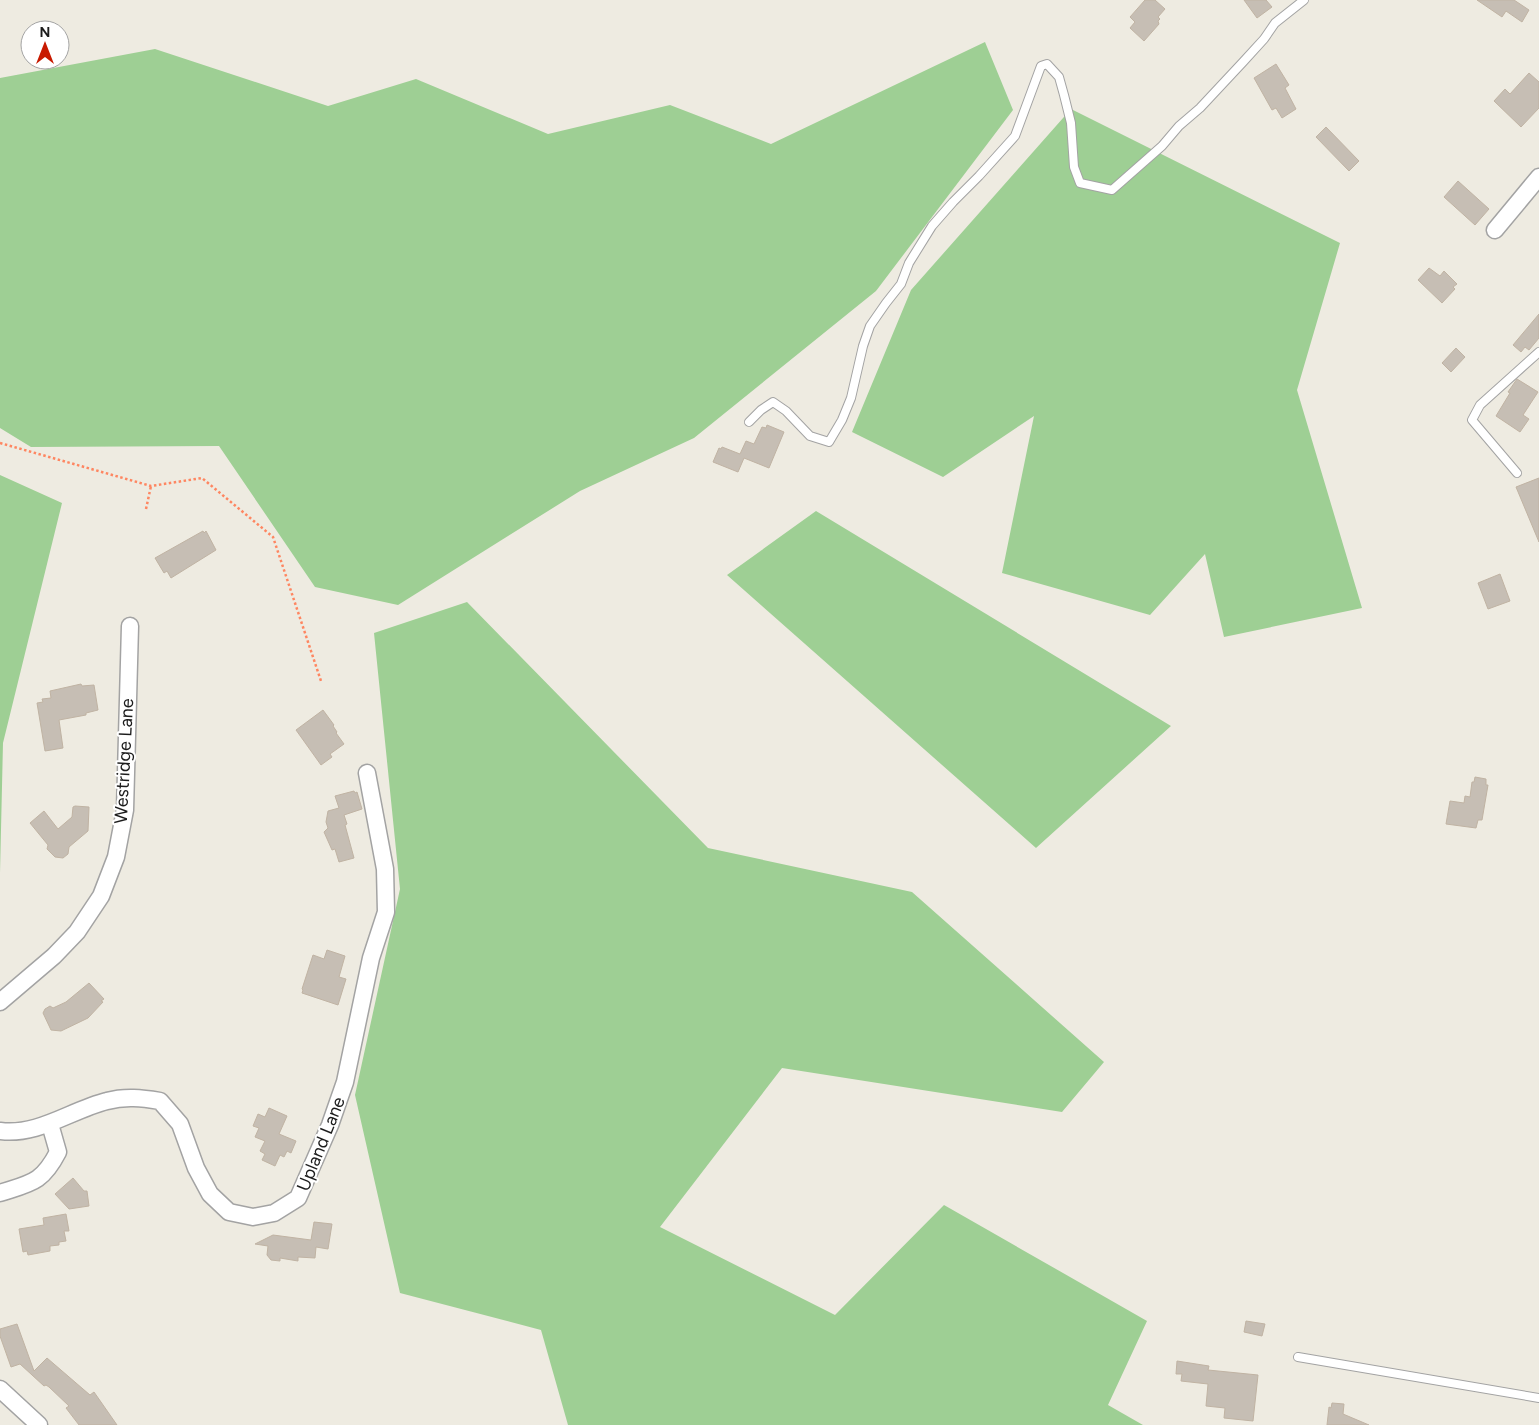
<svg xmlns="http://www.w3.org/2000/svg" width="1539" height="1425" viewBox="0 0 1539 1425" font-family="Figtree,sans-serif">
	<rect width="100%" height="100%" fill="#eeebe1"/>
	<path fill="#9ecf94" d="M 985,42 L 1013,110 L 876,291 L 694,438 L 580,491 L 398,605 L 315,587 L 219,446 L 31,447 L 0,428 L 0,78 L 155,49 L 328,106 L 416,79 L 548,134 L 670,105 L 771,144 Z
		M 1071,109 L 1340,243 L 1297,390 L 1362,608 L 1224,637 L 1205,554 L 1150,615 L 1002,573 L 1034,416 L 943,477 L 852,432 L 911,290 Z
		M 0,475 L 62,503 L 3,743 L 0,873 Z
		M 816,511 L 1171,726 L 1036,848 L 727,575 Z
		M 467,602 L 708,848 L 912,892 L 1104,1062 L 1062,1112 L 782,1068 L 660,1227 L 835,1315 L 944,1205 L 1147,1321 L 1108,1405 L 1143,1425 L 568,1425 L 541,1330 L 400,1293 L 355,1095 L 400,889 L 374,633 Z"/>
	<path fill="#c6beb4" stroke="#c0b3a3" d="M 1145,0 L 1155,0 L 1165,9 L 1158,17 L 1160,19 L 1158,21 L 1159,24 L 1144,41 L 1130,28 L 1135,22 L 1130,17 Z
		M 1244,0 L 1266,0 L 1272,7 L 1257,18 Z
		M 1477,0 L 1514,0 L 1529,10 L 1522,22 L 1506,11 L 1502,17 Z
		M 1276,64 L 1289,85 L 1285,88 L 1296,109 L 1282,118 L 1276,108 L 1272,110 L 1254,78 Z
		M 1529,73 L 1539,82 L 1539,108 L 1521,127 L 1494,101 L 1505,89 L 1510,94 Z
		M 1326,127 L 1359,161 L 1349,171 L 1316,137 Z
		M 1458,181 L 1489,209 L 1475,225 L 1444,197 Z
		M 1429,268 L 1440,276 L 1444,271 L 1457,284 L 1453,287 L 1455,289 L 1442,303 L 1418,280 Z
		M 1539,314 L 1539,338 L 1529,350 L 1525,347 L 1521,352 L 1513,345 Z
		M 1456,348 L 1465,357 L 1451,372 L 1442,363 Z
		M 1517,379 L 1538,392 L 1523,415 L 1529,419 L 1520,432 L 1496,416 L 1510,393 L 1508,392 Z
		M 767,425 L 784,432 L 769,468 L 744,458 L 738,472 L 713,462 L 719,448 L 721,449 L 722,447 L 740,454 L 746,441 L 754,444 L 762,427 L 766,428 Z
		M 1539,478 L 1539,542 L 1516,487 Z
		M 203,531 L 204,533 L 206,531 L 216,550 L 171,578 L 167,571 L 164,573 L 155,558 Z
		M 1500,574 L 1510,601 L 1488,609 L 1478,583 Z
		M 81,684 L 82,686 L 94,685 L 98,710 L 86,713 L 86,715 L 59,720 L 63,748 L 45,751 L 37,703 L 43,702 L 42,699 L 51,698 L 50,691 Z
		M 323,710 L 334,725 L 333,726 L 337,732 L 336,733 L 344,744 L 330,754 L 332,757 L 321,765 L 296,730 Z
		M 1475,777 L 1486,779 L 1486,785 L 1488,785 L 1482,820 L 1478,820 L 1476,828 L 1446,824 L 1450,801 L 1464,803 L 1465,796 L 1470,797 L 1472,782 L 1474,782 Z
		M 354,791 L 355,793 L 357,792 L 362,809 L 344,815 L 347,824 L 345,825 L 354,858 L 339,862 L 335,849 L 332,850 L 324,832 L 328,828 L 326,822 L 328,811 L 339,808 L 335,796 Z
		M 75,806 L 89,807 L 88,831 L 69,847 L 68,854 L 63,858 L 55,857 L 47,849 L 48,845 L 30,823 L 44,811 L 58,829 L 72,817 L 73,807 Z
		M 327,950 L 345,956 L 339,977 L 346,979 L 338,1005 L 302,993 L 303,990 L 302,989 L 313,955 L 324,959 Z
		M 89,983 L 104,999 L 101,1001 L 103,1002 L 88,1018 L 61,1031 L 51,1030 L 43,1013 L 45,1009 L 50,1006 L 53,1008 L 66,1002 Z
		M 269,1108 L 287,1116 L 279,1134 L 296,1141 L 291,1153 L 287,1151 L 284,1157 L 280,1155 L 275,1166 L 262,1160 L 265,1154 L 260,1151 L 265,1141 L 255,1137 L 259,1128 L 253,1126 L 258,1114 L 265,1117 Z
		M 73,1178 L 84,1191 L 87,1191 L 89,1206 L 69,1209 L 55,1194 Z
		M 66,1214 L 69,1231 L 64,1231 L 66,1241 L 59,1242 L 59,1245 L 50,1246 L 50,1251 L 28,1255 L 27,1251 L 23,1252 L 19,1229 L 44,1225 L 43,1218 Z
		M 314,1222 L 332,1224 L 328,1249 L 316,1247 L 315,1258 L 298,1257 L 298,1261 L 280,1258 L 280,1261 L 271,1260 L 267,1255 L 268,1246 L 255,1244 L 273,1235 L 311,1240 Z
		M 1246,1321 L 1265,1324 L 1262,1336 L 1244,1332 Z
		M 17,1324 L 34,1371 L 47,1358 L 90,1395 L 94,1392 L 117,1425 L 79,1425 L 66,1408 L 69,1406 L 49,1387 L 46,1385 L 44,1386 L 20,1364 L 11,1367 L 0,1336 L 0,1329 Z
		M 1177,1361 L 1209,1366 L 1208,1370 L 1258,1375 L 1253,1421 L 1224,1418 L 1225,1408 L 1206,1406 L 1208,1384 L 1181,1381 L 1182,1374 L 1176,1374 Z
		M 1332,1403 L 1344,1404 L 1343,1414 L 1369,1425 L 1327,1425 L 1329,1407 L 1331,1408 Z"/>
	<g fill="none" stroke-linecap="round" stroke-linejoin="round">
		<g stroke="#a3a3a3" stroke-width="10">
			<path id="lane" d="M 749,422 L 761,410 L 773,402 L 786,411 L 810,436 L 829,442 L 842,420 L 851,398 L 863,346 L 870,326 L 886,303 L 901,284 L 909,263 L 932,226 L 953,202 L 979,176 L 1015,136 L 1041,66 L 1047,64 L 1059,77 L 1064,95 L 1071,123 L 1074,167 L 1080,183 L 1112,190 L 1162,146 L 1179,126 L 1200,108 L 1243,62 L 1264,39 L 1275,23 L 1304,0
				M 1517,473 L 1472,420 L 1480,405 L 1539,352
				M 1298,1357 L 1539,1398"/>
		</g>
		<g stroke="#a3a3a3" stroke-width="19">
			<path id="street" d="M 1495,230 L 1539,177
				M 0,1002 L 54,956 L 77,932 L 101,896 L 116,857 L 125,810 L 130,626
				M 0,1131 C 38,1136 71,1110 107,1101 C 125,1096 142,1098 160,1101 L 180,1124 L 196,1168 L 210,1194 L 229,1212 L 253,1217 L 274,1213 L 298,1198 L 330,1125 L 345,1082 L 371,958 L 386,912 L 385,869 L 367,773
				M 0,1193 C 31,1183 42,1183 58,1152 L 50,1124
				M 0,1389 L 39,1425"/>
		</g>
		<path stroke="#fe8661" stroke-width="2.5" stroke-dasharray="2.5 2.5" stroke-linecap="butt" d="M 0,443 L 151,486 L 202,478 L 273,537 L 321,681
			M 146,509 L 151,486"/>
		<use href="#lane" stroke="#fff" stroke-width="8"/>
		<use href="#street" stroke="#fff" stroke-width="16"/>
	</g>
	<g text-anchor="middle" stroke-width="4" stroke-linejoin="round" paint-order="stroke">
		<g font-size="18" fill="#1c1c1c" stroke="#fff">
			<text transform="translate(124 761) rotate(-87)" y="6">Westridge Lane</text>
			<text transform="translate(321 1144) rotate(-68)" y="6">Upland Lane</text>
		</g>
	</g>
	<g transform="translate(45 45)"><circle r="24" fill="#ffffff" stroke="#a4a4a4"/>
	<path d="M0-4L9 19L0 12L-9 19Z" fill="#c81a00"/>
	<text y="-8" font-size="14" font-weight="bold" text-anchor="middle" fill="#1c1c1c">N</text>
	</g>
</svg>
